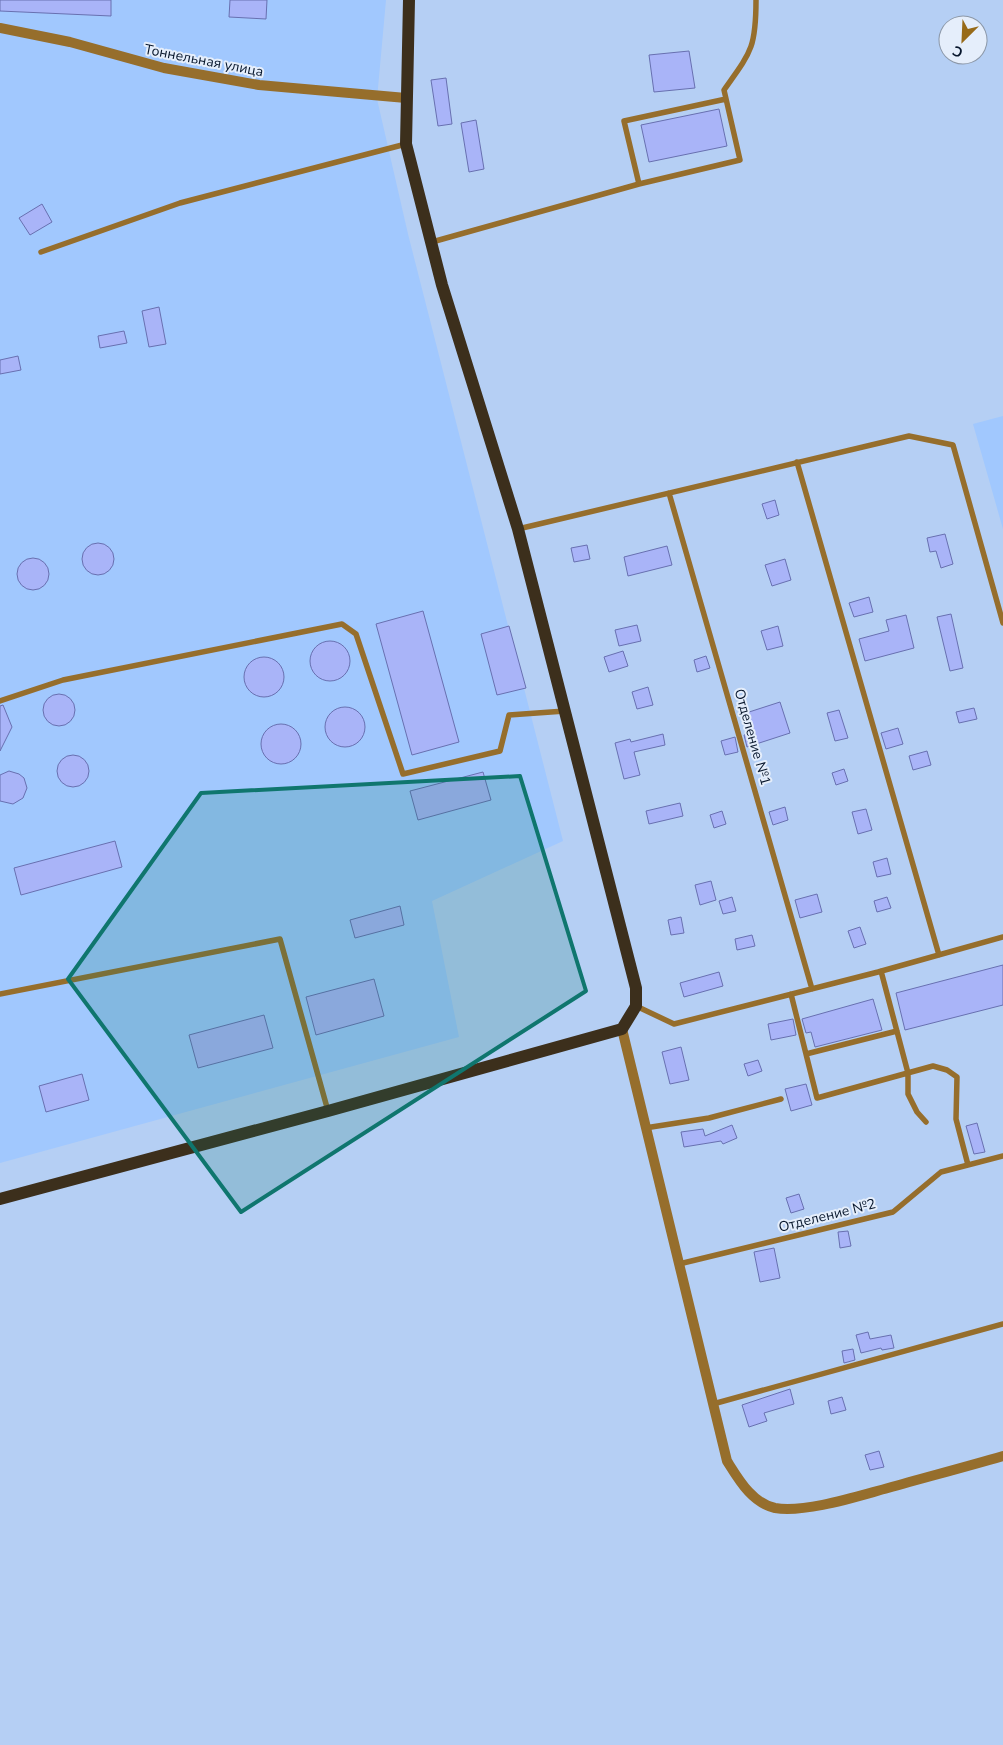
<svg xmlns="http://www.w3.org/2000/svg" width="1003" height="1745" viewBox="0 0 1003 1745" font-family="'Nunito Sans',sans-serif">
	<rect width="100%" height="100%" fill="#b5cff4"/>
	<path fill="#a1c8fe" d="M 0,0 L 386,0 L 377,99 L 408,234 L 563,841 L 432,901 L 459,1037 L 0,1163 Z
		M 1003,416 L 1003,529 L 973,424 Z"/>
	<path fill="#a9b4f8" stroke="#6870b0" d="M 0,0 L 111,0 L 111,16 L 0,11 Z
		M 230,0 L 267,0 L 266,19 L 229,17 Z
		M 689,51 L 695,88 L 654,92 L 649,55 Z
		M 446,78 L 452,124 L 438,126 L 431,80 Z
		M 719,109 L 727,146 L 649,162 L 641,125 Z
		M 476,120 L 484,169 L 469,172 L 461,123 Z
		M 42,204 L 52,222 L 30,235 L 19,218 Z
		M 159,307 L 166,344 L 149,347 L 142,311 Z
		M 124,331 L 127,343 L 100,348 L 98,336 Z
		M 18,356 L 21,370 L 0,374 L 0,360 Z
		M 775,500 L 779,515 L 767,519 L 762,504 Z
		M 945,534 L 953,564 L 941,568 L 936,551 L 930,552 L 927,538 Z
		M82 559a16 16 0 1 1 32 0a16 16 0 1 1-32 0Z
		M 587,545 L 590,559 L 574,562 L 571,548 Z
		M 667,546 L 672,565 L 628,576 L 624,557 Z
		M17 574a16 16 0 1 1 32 0a16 16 0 1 1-32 0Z
		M 785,559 L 791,580 L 772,586 L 765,565 Z
		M 869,597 L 873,612 L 854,617 L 849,603 Z
		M 423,611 L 459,742 L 412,755 L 376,624 Z
		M 951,614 L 963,668 L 950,671 L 937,617 Z
		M 906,615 L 914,648 L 865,661 L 859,639 L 889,631 L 886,620 Z
		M 637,625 L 641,641 L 619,646 L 615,630 Z
		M 509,626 L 526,688 L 497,695 L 481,634 Z
		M 778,626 L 783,646 L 767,650 L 761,631 Z
		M310 661a20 20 0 1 1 40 0a20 20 0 1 1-40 0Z
		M 623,651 L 628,666 L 609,672 L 604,657 Z
		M 706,656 L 710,668 L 697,672 L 694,660 Z
		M244 677a20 20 0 1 1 40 0a20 20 0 1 1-40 0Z
		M 648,687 L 653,705 L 637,709 L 632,692 Z
		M43 710a16 16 0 1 1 32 0a16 16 0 1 1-32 0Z
		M 780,702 L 790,733 L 747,747 L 744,735 L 752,733 L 746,713 Z
		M 3,705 L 12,727 L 0,751 L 0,706 Z
		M325 727a20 20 0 1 1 40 0a20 20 0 1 1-40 0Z
		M 974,708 L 977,719 L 959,723 L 956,712 Z
		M 839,710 L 848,738 L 835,741 L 827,713 Z
		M261 744a20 20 0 1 1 40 0a20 20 0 1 1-40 0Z
		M 898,728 L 903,744 L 886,749 L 881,733 Z
		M 663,734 L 665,745 L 634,752 L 640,775 L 624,779 L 615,743 L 630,739 L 631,742 Z
		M 735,737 L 738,752 L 725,755 L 721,741 Z
		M 927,751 L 931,765 L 913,770 L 909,756 Z
		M57 771a16 16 0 1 1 32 0a16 16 0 1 1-32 0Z
		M 844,769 L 848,781 L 836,785 L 832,773 Z
		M 9,771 L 19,774 L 24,778 L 27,788 L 23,798 L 13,804 L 0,801 L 0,775 Z
		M 483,772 L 491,800 L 418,820 L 410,791 Z
		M 680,803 L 683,816 L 649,824 L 646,811 Z
		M 785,807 L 788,820 L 773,825 L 769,812 Z
		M 866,809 L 872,830 L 858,834 L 852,812 Z
		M 722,811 L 726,824 L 714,828 L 710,815 Z
		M 115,841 L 122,867 L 21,895 L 14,868 Z
		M 887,858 L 891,874 L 877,877 L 873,862 Z
		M 711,881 L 716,900 L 700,905 L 695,885 Z
		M 817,894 L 822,912 L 800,918 L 795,900 Z
		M 732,897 L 736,911 L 723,914 L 719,901 Z
		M 887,897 L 891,908 L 877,912 L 874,901 Z
		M 400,906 L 404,925 L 355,938 L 350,920 Z
		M 681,917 L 684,933 L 671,935 L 668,920 Z
		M 860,927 L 866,944 L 854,948 L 848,931 Z
		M 752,935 L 755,946 L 737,950 L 735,939 Z
		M 1003,965 L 1003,1005 L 905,1030 L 896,993 Z
		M 719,972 L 723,986 L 684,997 L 680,983 Z
		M 374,979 L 384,1016 L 316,1035 L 306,997 Z
		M 873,999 L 882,1030 L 815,1047 L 811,1032 L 806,1033 L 802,1019 Z
		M 264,1015 L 273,1048 L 198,1068 L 189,1035 Z
		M 793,1019 L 796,1035 L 771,1040 L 768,1024 Z
		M 681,1047 L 689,1080 L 670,1084 L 662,1052 Z
		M 758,1060 L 762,1071 L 748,1076 L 744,1064 Z
		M 82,1074 L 89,1100 L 46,1112 L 39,1086 Z
		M 806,1084 L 812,1105 L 791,1111 L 785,1089 Z
		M 977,1123 L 985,1152 L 974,1154 L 966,1126 Z
		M 732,1125 L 737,1138 L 723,1144 L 721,1141 L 684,1147 L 681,1132 L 703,1129 L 705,1136 Z
		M 799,1194 L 804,1209 L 791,1213 L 786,1198 Z
		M 848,1231 L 851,1246 L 840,1248 L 838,1232 Z
		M 774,1248 L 780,1278 L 760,1282 L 754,1252 Z
		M 868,1332 L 870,1339 L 891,1335 L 894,1348 L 882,1350 L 881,1348 L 861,1353 L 856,1335 Z
		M 853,1349 L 855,1360 L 844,1363 L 842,1351 Z
		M 790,1389 L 794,1404 L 764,1413 L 767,1421 L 749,1427 L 742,1405 Z
		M 842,1397 L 846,1410 L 831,1414 L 828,1401 Z
		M 879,1451 L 884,1467 L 870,1470 L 865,1455 Z"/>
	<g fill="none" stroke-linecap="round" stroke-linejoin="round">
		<path stroke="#966e2c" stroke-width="5.5" d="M 639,184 L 624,121 L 726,99
			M 432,242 L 639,184 L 740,160 L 724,90 C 751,52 756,48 756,0
			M 41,252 L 180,203 L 406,144
			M 797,462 L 939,955
			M 669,493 L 812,989
			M 518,529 L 909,436 L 953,445 L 1003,623
			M 0,701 L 63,680 L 342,624 L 356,634 L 403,774 L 500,751 L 509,715 L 565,711
			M 881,971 L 908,1073 L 908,1094 L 917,1112 L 926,1122
			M 0,994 L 280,939 L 328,1111
			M 791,994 L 817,1098 L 933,1066 L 947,1070 L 957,1077 L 956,1119 L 968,1165
			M 636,1006 L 674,1024 L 878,972 L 1003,937
			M 806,1054 L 897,1031
			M 645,1128 L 709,1118 L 781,1099
			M 679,1264 L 893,1212 L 941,1172 L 1003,1156
			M 713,1404 L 1003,1324"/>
		<path stroke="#966e2c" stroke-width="10" d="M 0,28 L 70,42 L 164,68 L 259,85 L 406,98
			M 622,1029 L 727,1461 C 739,1480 752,1503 775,1508 C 806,1513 858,1496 888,1488 C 927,1477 965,1467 1003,1456"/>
		<path stroke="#3c2f1c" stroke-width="12" d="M 0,1199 L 328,1111 L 622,1029 L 636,1006 L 636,988 L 518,529 L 442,285 L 406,144 L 409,0"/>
	</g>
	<path fill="#0f766e" fill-opacity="0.2" stroke="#0f766e" stroke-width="4" stroke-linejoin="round" d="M 520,776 L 586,991 L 241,1212 L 68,979 L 201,793 Z"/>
	<g text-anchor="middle" stroke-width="4" stroke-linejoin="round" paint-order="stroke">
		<g font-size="14" fill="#07162c" stroke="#e5eefb">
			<text transform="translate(204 60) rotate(11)" y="5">Тоннельная улица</text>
			<text transform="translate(753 737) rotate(74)" y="5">Отделение №1</text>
			<text transform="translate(827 1215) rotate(-14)" y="5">Отделение №2</text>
		</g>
	</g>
	<g transform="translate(963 40) rotate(204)"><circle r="24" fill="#e5eefb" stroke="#8c98a8"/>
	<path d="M0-4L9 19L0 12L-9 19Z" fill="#976a18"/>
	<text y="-8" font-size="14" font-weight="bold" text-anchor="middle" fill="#07162c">С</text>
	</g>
</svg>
